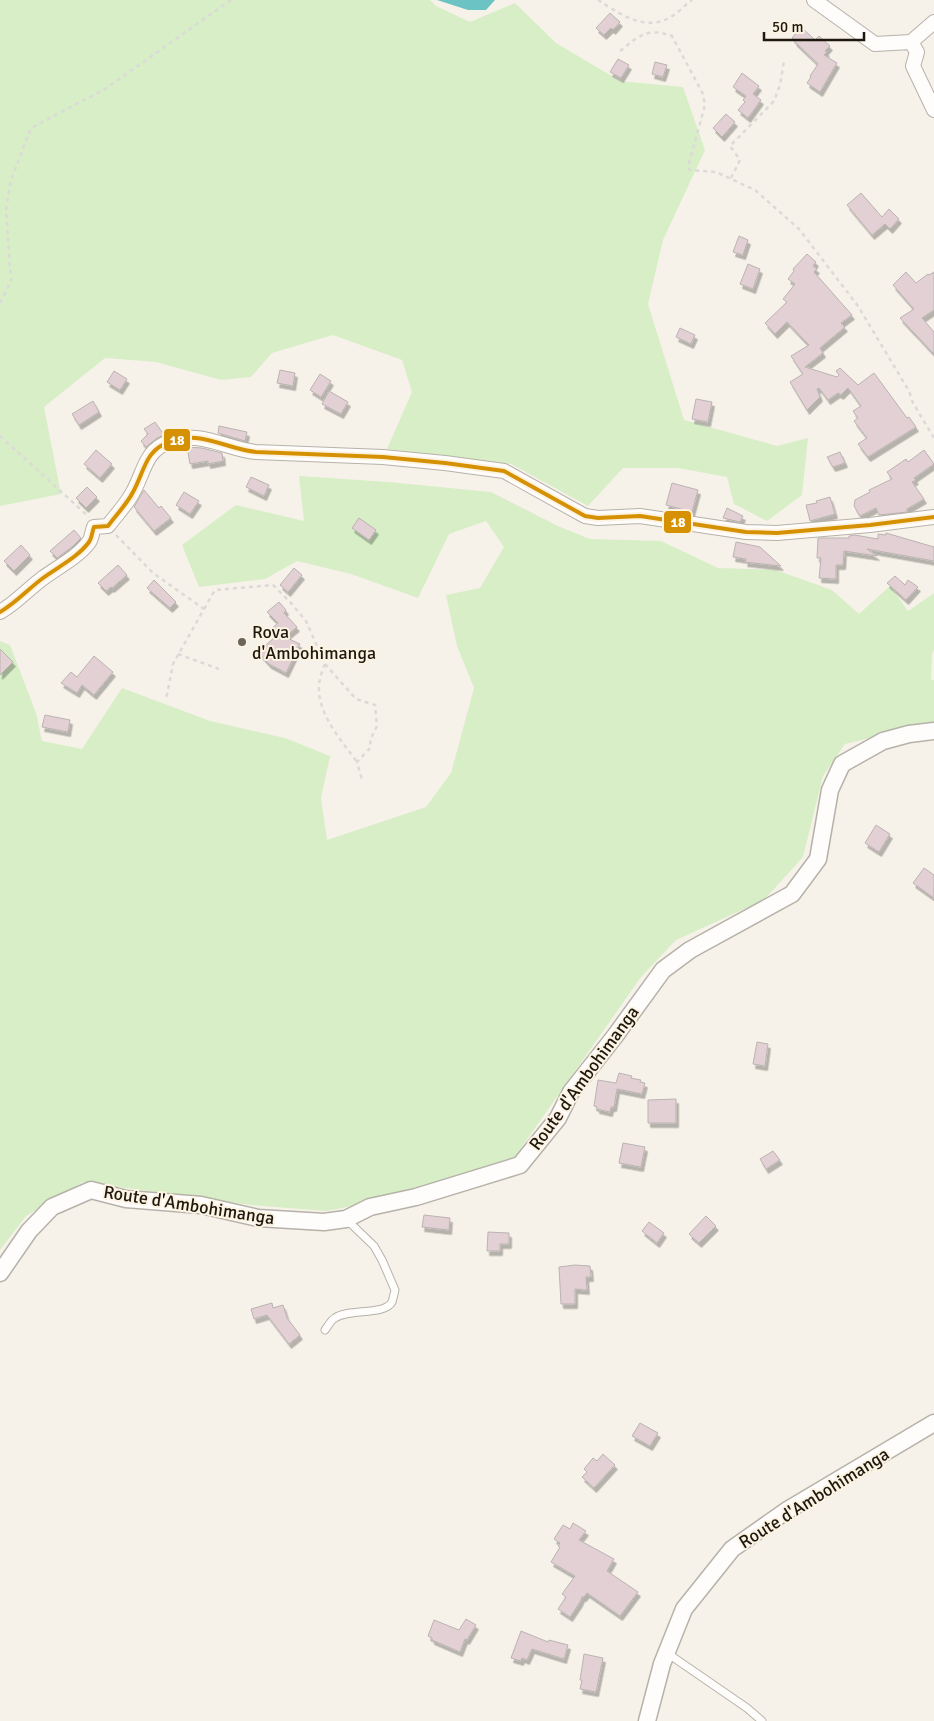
<svg xmlns="http://www.w3.org/2000/svg" width="934" height="1721" viewBox="0 0 934 1721" font-family="Signika,sans-serif">
	<defs>
		<filter id="shadow"><feDropShadow dx="2.5" dy="4.5" stdDeviation="0" flood-color="#0004"/></filter>
	</defs>
	<rect width="100%" height="100%" fill="#f7f2e9"/>
	<path fill="#d7eec7" d="M 0,0 L 430,0 L 436,6 L 470,22 L 515,3 L 556,43 L 620,81 L 683,87 L 705,150 L 663,240 L 648,304 L 684,420 L 777,446 L 808,438 L 802,495 L 767,521 L 734,504 L 727,477 L 678,468 L 623,468 L 588,506 L 511,464 L 387,449 L 412,392 L 402,360 L 333,335 L 272,353 L 251,377 L 221,380 L 156,362 L 105,358 L 44,407 L 61,494 L 0,506 Z
		M 299,476 L 388,482 L 491,492 L 558,526 L 590,539 L 661,541 L 718,568 L 776,570 L 832,590 L 859,614 L 890,586 L 908,611 L 934,593 L 934,650 L 932,653 L 931,680 L 934,680 L 934,728 L 903,730 L 845,744 L 823,776 L 803,857 L 764,900 L 676,940 L 641,977 L 514,1158 L 429,1192 L 326,1211 L 251,1205 L 83,1182 L 26,1216 L 0,1250 L 0,641 L 10,645 L 36,713 L 42,741 L 82,749 L 122,688 L 210,721 L 285,738 L 330,756 L 321,798 L 327,840 L 426,807 L 451,773 L 474,688 L 457,646 L 446,595 L 480,588 L 504,547 L 486,521 L 449,534 L 418,598 L 351,574 L 297,561 L 265,579 L 199,587 L 182,545 L 236,505 L 304,521 Z"/>
	<path fill="#6bc3c4" d="M 437,0 L 495,0 L 486,10 L 468,10 Z"/>
	<path fill="#e2d0d5" stroke="#bab3b1" filter="url(#shadow)" d="M 610,13 L 620,22 L 613,30 L 611,28 L 604,35 L 596,28 Z
		M 801,27 L 815,40 L 819,36 L 830,46 L 825,51 L 827,52 L 824,55 L 837,63 L 820,92 L 807,83 L 811,77 L 810,76 L 818,64 L 794,41 L 795,40 L 792,38 Z
		M 618,59 L 629,65 L 621,78 L 610,72 Z
		M 655,62 L 667,65 L 663,77 L 652,74 Z
		M 742,73 L 759,86 L 753,94 L 761,100 L 748,118 L 738,110 L 745,102 L 743,100 L 746,96 L 733,87 Z
		M 726,114 L 735,122 L 722,137 L 713,128 Z
		M 861,193 L 882,217 L 889,209 L 899,219 L 890,229 L 885,224 L 872,235 L 847,205 Z
		M 739,236 L 748,240 L 743,255 L 733,252 Z
		M 807,254 L 816,262 L 813,266 L 817,269 L 814,272 L 852,315 L 841,323 L 845,327 L 820,348 L 823,353 L 805,367 L 837,377 L 839,375 L 836,371 L 840,368 L 858,385 L 874,373 L 907,418 L 909,417 L 916,427 L 868,457 L 858,444 L 867,438 L 854,421 L 858,418 L 853,411 L 861,406 L 848,388 L 841,395 L 838,393 L 828,400 L 819,388 L 817,389 L 820,397 L 807,410 L 790,382 L 803,374 L 791,356 L 809,345 L 787,322 L 775,334 L 765,323 L 787,302 L 783,299 L 795,284 L 788,279 L 794,271 L 793,269 Z
		M 748,264 L 760,269 L 753,289 L 740,284 Z
		M 906,272 L 916,283 L 928,274 L 929,275 L 934,272 L 934,310 L 922,318 L 934,332 L 934,354 L 900,318 L 914,309 L 893,285 Z
		M 680,328 L 695,335 L 691,344 L 676,337 Z
		M 280,370 L 295,373 L 293,386 L 277,383 Z
		M 114,371 L 127,379 L 120,390 L 107,382 Z
		M 320,374 L 331,381 L 321,397 L 310,390 Z
		M 329,391 L 348,402 L 341,414 L 322,404 Z
		M 696,399 L 712,402 L 708,422 L 692,419 Z
		M 93,401 L 99,412 L 79,425 L 72,414 Z
		M 155,422 L 164,435 L 157,438 L 146,447 L 141,441 L 148,434 L 144,429 Z
		M 219,426 L 247,432 L 245,441 L 218,433 Z
		M 187,447 L 202,448 L 222,453 L 223,461 L 208,464 L 208,461 L 190,464 Z
		M 96,450 L 112,464 L 100,478 L 84,464 Z
		M 924,450 L 934,464 L 914,478 L 916,480 L 912,482 L 924,499 L 907,509 L 907,512 L 879,515 L 876,508 L 860,516 L 854,506 L 855,500 L 870,492 L 869,490 L 892,479 L 887,472 L 906,459 L 908,462 Z
		M 840,452 L 845,463 L 833,467 L 827,457 Z
		M 251,477 L 269,485 L 264,496 L 246,487 Z
		M 672,483 L 698,490 L 692,512 L 666,505 Z
		M 87,487 L 97,497 L 86,508 L 76,498 Z
		M 144,490 L 159,508 L 161,506 L 171,518 L 154,531 L 134,507 Z
		M 184,492 L 199,501 L 190,514 L 176,505 Z
		M 830,497 L 835,514 L 810,521 L 806,505 L 817,503 L 816,501 Z
		M 727,508 L 743,516 L 740,522 L 723,518 Z
		M 359,518 L 376,530 L 369,540 L 352,528 Z
		M 74,530 L 81,538 L 73,546 L 57,558 L 50,551 Z
		M 886,533 L 934,547 L 934,561 L 867,549 L 877,556 L 844,551 L 843,565 L 836,565 L 836,579 L 819,578 L 821,558 L 817,558 L 818,538 L 849,538 L 849,536 L 855,535 L 878,539 L 878,534 L 886,535 Z
		M 736,542 L 760,547 L 781,566 L 745,562 L 746,559 L 733,557 Z
		M 21,545 L 30,555 L 14,571 L 4,561 Z
		M 118,565 L 127,575 L 112,588 L 111,587 L 106,591 L 98,583 Z
		M 294,568 L 302,575 L 288,592 L 280,585 Z
		M 895,576 L 905,585 L 908,580 L 918,587 L 906,600 L 887,583 Z
		M 154,580 L 176,602 L 170,608 L 147,588 Z
		M 279,602 L 286,610 L 284,613 L 297,627 L 285,637 L 300,644 L 286,673 L 269,664 L 258,652 L 275,637 L 270,630 L 278,623 L 267,612 Z
		M 0,649 L 13,662 L 0,675 Z
		M 94,656 L 113,672 L 94,695 L 82,685 L 77,693 L 61,683 L 71,672 L 77,677 Z
		M 45,715 L 70,720 L 68,732 L 42,727 Z
		M 876,825 L 890,834 L 879,852 L 865,843 Z
		M 924,868 L 934,875 L 934,898 L 913,883 Z
		M 757,1042 L 768,1044 L 765,1066 L 753,1064 Z
		M 619,1073 L 632,1076 L 631,1078 L 641,1080 L 640,1082 L 645,1083 L 642,1094 L 617,1089 L 614,1107 L 611,1107 L 610,1112 L 597,1109 L 597,1107 L 594,1106 L 598,1080 L 616,1083 Z
		M 676,1099 L 676,1123 L 648,1123 L 648,1100 Z
		M 623,1143 L 645,1147 L 641,1167 L 619,1163 Z
		M 773,1151 L 780,1160 L 766,1169 L 760,1159 Z
		M 424,1215 L 450,1218 L 449,1230 L 422,1227 Z
		M 706,1216 L 716,1226 L 699,1243 L 689,1234 Z
		M 649,1222 L 664,1233 L 657,1243 L 642,1231 Z
		M 488,1232 L 509,1233 L 509,1244 L 500,1244 L 500,1251 L 487,1251 Z
		M 575,1265 L 590,1266 L 591,1277 L 586,1277 L 587,1290 L 575,1289 L 575,1304 L 561,1304 L 559,1267 Z
		M 272,1303 L 273,1308 L 283,1305 L 287,1318 L 300,1335 L 289,1344 L 267,1315 L 254,1319 L 251,1309 Z
		M 640,1423 L 658,1433 L 650,1446 L 632,1436 Z
		M 603,1454 L 615,1465 L 594,1488 L 582,1477 L 587,1472 L 584,1469 L 593,1458 L 597,1461 Z
		M 573,1523 L 586,1531 L 579,1540 L 614,1559 L 607,1571 L 638,1592 L 620,1616 L 587,1593 L 584,1597 L 582,1597 L 580,1602 L 570,1617 L 558,1609 L 566,1597 L 562,1594 L 575,1576 L 551,1562 L 560,1547 L 558,1546 L 560,1543 L 554,1539 L 563,1525 L 570,1529 Z
		M 466,1619 L 476,1625 L 467,1640 L 465,1639 L 460,1652 L 432,1640 L 432,1638 L 428,1636 L 434,1620 L 459,1630 Z
		M 521,1631 L 548,1642 L 549,1640 L 568,1645 L 564,1659 L 532,1649 L 527,1660 L 522,1658 L 521,1661 L 511,1658 Z
		M 584,1654 L 603,1658 L 596,1692 L 580,1689 L 582,1680 L 580,1680 Z"/>
	<g fill="none" stroke-linecap="round" stroke-linejoin="round">
		<g stroke="#b7b2a9" stroke-width="9">
			<path id="service" d="M 325,1330 C 328,1326 331,1320 335,1318 C 349,1308 384,1316 392,1302 C 393,1299 394,1294 395,1290 L 382,1260 L 374,1246 L 346,1219
				M 667,1653 L 747,1708 L 762,1721"/>
		</g>
		<g stroke="#b7b2a9" stroke-width="16">
			<path id="minor" d="M 814,0 L 875,44 L 911,42 L 934,22
				M 911,42 L 917,52 L 913,66 L 934,110
				M 0,612 C 16,603 28,589 43,578 C 58,567 78,557 89,542 C 92,538 92,532 94,527 L 108,526 C 116,515 127,504 133,492 C 144,473 145,449 170,442 C 178,439 187,437 196,438 C 217,440 235,450 256,452 L 383,457 L 445,463 L 504,471 L 585,516 L 598,518 L 640,516 L 746,532 L 777,533 L 870,525 L 934,517"/>
		</g>
		<g stroke="#b7b2a9" stroke-width="19">
			<path id="tertiary" d="M 0,1273 L 29,1231 L 52,1207 L 91,1190 L 126,1199 L 201,1205 L 258,1218 L 324,1222 L 346,1219 L 370,1207 L 416,1197 L 520,1165 L 558,1118 L 571,1092 L 615,1036 L 663,970 L 690,950 L 792,894 L 818,859 L 830,790 L 842,764 L 883,741 L 909,734 L 934,731
				M 647,1721 L 662,1664 L 684,1609 L 732,1549 L 786,1511 L 934,1423"/>
		</g>
		<path stroke="#dcdad8" stroke-width="2.5" stroke-dasharray="4 4" stroke-linecap="butt" d="M 598,0 C 617,12 643,31 667,19 C 676,15 684,6 692,0
			M 620,51 C 639,36 647,27 672,36 L 703,94 L 705,105 L 688,167 L 690,170 L 716,172 L 755,190 L 799,229 L 858,306 L 909,391 L 913,403 L 934,438
			M 731,178 L 740,160 L 730,146 L 774,101 L 780,85 L 784,61
			M 0,303 L 11,281 L 6,209 L 11,180 L 31,128 L 105,89 L 231,0
			M 0,436 L 89,517
			M 116,535 L 153,573 L 204,609 L 173,664 L 166,700
			M 204,609 L 215,590 L 273,585 L 291,603 L 306,621 L 325,664 L 356,699 L 375,705 L 377,726 L 370,740 L 371,747 L 357,762 L 362,780
			M 178,654 L 219,669
			M 325,664 C 323,669 321,674 320,679 C 313,709 341,740 357,762"/>
		<use href="#service" stroke="#fefdfc" stroke-width="7"/>
		<use href="#minor" stroke="#fefdfc" stroke-width="14"/>
		<use href="#tertiary" stroke="#fefdfc" stroke-width="16"/>
		<g stroke="#fdf3e3" stroke-width="8">
			<path id="bus-1" d="M 0,612 C 16,603 28,589 43,578 C 58,567 78,557 89,542 C 92,538 92,532 94,527 L 108,526 C 116,515 127,504 133,492 C 144,473 145,449 170,442 C 178,439 187,437 196,438 C 217,440 235,450 256,452 L 383,457 L 445,463 L 504,471 L 585,516 L 598,518 L 640,516 L 746,532 L 777,533 L 870,525 L 934,517"/>
		</g>
		<use href="#bus-1" stroke="#d69102" stroke-width="4"/>
	</g>
	<circle fill="#6a645b" stroke="#fdf3e3" stroke-width="2" cx="242" cy="642" r="5"/>
	<g text-anchor="middle" stroke-width="4" stroke-linejoin="round" paint-order="stroke">
		<g font-size="18" fill="#1e180f" stroke="#fdf3e3" text-anchor="start">
			<text x="252" y="638">Rova<tspan x="252" dy="21">d'Ambohimanga</tspan></text>
		</g>
		<g font-size="18" fill="#1e180f" stroke="#fdf3e3">
			<text transform="translate(584 1078) rotate(-54)" y="6">Route d'Ambohimanga</text>
			<text transform="translate(189 1205) rotate(9)" y="6">Route d'Ambohimanga</text>
			<text transform="translate(814 1498) rotate(-32)" y="6">Route d'Ambohimanga</text>
		</g>
	</g>
	<g stroke="#fdf3e3" stroke-width="2">
		<rect x="163" y="428" width="28" height="24" rx="5" fill="#d69102"/>
		<rect x="663" y="510" width="29" height="24" rx="5" fill="#d69102"/>
	</g>
	<g font-size="14" text-anchor="middle" font-weight="bold" fill="#fff">
		<text x="177" y="445">18</text>
		<text x="678" y="527">18</text>
	</g>
	<path d="M764 32v8h100v-8" fill="none" stroke="#1e180f" stroke-width="2.5"/>
	<text x="772" y="32" font-size="15" fill="#1e180f" stroke="#fdf3e3" stroke-width="4" paint-order="stroke">50 m</text>
</svg>
